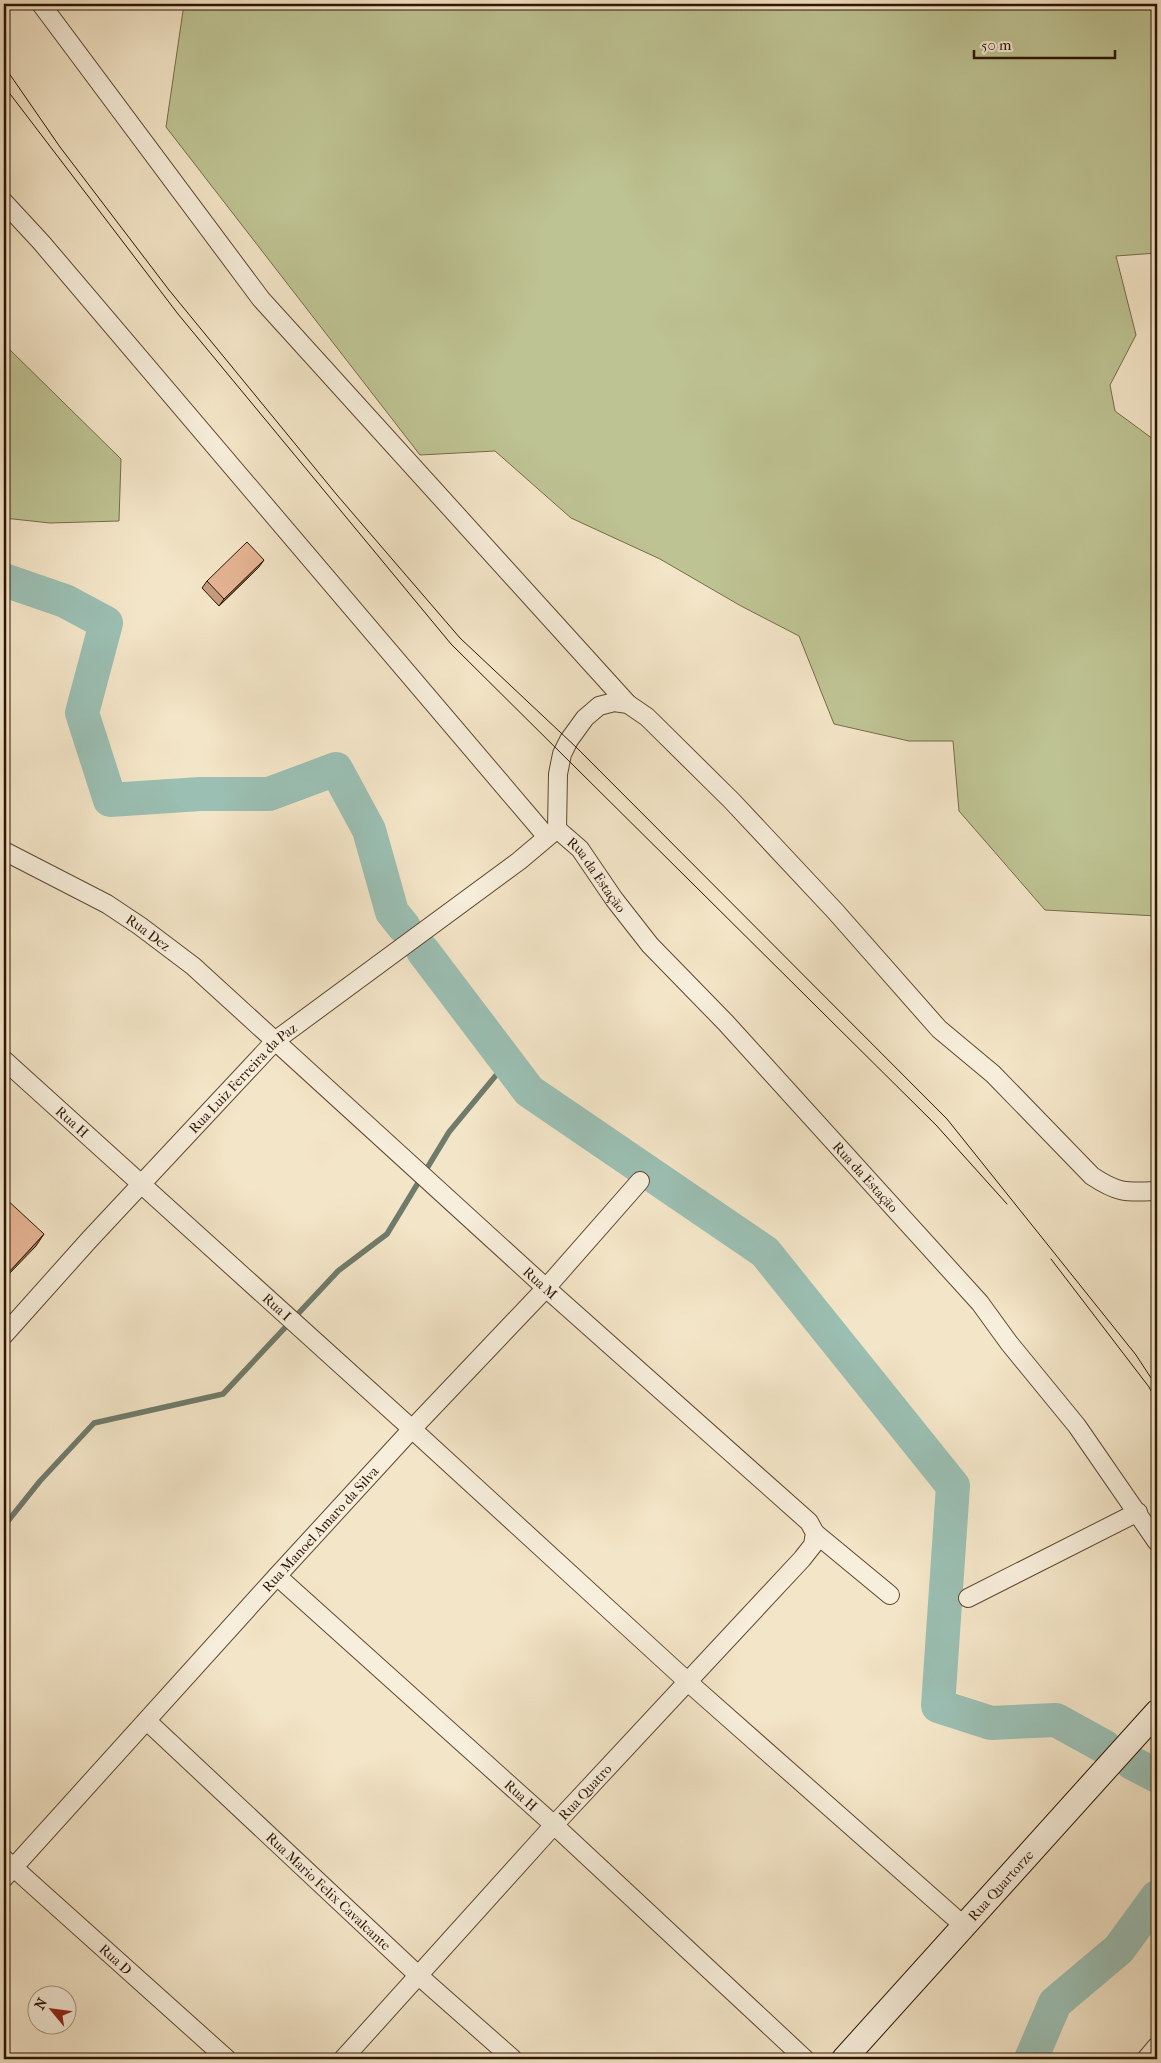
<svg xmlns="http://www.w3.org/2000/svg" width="1161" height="2063" viewBox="0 0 1161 2063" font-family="'IM FELL French Canon',serif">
	<rect width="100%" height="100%" fill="#f3e5c7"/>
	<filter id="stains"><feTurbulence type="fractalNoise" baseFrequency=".004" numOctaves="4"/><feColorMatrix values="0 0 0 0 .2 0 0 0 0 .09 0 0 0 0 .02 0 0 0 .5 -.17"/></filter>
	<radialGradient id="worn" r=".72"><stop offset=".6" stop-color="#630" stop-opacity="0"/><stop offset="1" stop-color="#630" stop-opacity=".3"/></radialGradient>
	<path fill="#bec393" stroke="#766c4a" d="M 184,4 L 1157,4 L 1157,253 L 1116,256 L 1136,335 L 1110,385 L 1115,411 L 1157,442 L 1157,916 L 1045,910 L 959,811 L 953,741 L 909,741 L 834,724 L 799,636 L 741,606 L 660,559 L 571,518 L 495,451 L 420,455 L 166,127 Z
		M 4,344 L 121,459 L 119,521 L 50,523 L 4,518 Z"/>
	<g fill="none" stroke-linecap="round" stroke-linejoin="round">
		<path stroke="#6f7b6b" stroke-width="5.5" d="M 4,1526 L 40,1481 L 94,1423 L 223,1394 L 338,1271 L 387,1234 L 449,1132 L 507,1062"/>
		<path stroke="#9bbfb3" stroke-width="34" d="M 4,580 L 65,601 L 106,623 L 82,713 L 110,800 L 200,794 L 269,794 L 336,769 L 369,830 L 392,912 L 404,927
			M 423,951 L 529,1091 L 765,1252 L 953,1486 L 938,1706 L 991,1723 L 1056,1720 L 1105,1747
			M 1132,1763 L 1157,1776
			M 1031,2059 L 1055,2003 L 1119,1949 L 1157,1897"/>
		<g stroke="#5e4832" stroke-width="20">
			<g id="street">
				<path d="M 41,4 L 261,299 L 628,704"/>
				<path d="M 4,202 L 41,242 L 547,837"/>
				<path id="s1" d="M 557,829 L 580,849 L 614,899 L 650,945 L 726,1023 L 980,1303 L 1009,1343 L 1077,1426 L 1157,1542"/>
				<path id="s2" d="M 4,851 L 107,904 L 140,926 L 193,966 L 546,1288 L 809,1522 L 815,1533 L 813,1545 L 802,1559 L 554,1825 L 343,2059"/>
				<path id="s3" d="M 4,1060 L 412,1429 L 688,1682 L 963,1925"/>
				<path id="s4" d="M 4,1335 L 89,1240 L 276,1040 L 519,861 L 557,829 L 558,774 L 562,754 L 569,740 L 585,718 L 599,706 L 614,702 L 628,704 L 647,717 L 732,801 L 835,911 L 939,1029 L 993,1074 L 1092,1176 C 1119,1194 1127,1192 1157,1191"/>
				<path d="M 815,1533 L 890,1595"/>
				<path id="s5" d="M 277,1576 L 554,1825 L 805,2059"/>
				<path d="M 968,1598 L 1138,1512"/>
				<path id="s6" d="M 147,1721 L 419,1976 L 513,2059"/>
				<path id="s7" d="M 4,1859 L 227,2059"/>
				<path id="s8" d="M 4,1878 L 277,1576 L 412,1429 L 546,1288 L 640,1181"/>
				<path d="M 1146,2059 L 1157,2046"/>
			</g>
		</g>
		<g stroke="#2d1400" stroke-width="26">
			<g id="secondary">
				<path id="s9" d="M 844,2059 L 1157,1712"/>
			</g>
		</g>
		<use href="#street" stroke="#f7eedb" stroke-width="18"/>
		<use href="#secondary" stroke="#f7eedb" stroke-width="24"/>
		<path stroke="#2d1400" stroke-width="1" d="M 4,66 L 60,147 L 169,290 L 337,495 L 460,638 L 577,748 L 947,1119 L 1136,1355 L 1157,1387
			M 4,86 L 178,314 L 451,644 L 936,1125 L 1007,1204
			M 1051,1259 L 1149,1387 L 1157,1402"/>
	</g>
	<path fill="#c59b7f" stroke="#2d1400" d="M 259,567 L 219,606 L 202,588 L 207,581 Z"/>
	<path fill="#a07e68" stroke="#2d1400" d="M 264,560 L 259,567 L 219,606 L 224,599 Z
		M 44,1234 L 36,1246 L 10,1273 L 4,1283 L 4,1280 L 9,1272 Z"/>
	<path fill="#e5b494" stroke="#2d1400" d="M 247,542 L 264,560 L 224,599 L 207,581 Z
		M 4,1197 L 44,1234 L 9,1272 L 10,1273 L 4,1280 Z"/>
	<g text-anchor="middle" stroke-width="4" stroke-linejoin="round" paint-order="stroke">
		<g font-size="14" fill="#2d1400" stroke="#f7eedb">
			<text dy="5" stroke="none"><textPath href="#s1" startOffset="61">Rua da Estação</textPath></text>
			<text dy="5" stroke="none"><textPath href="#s2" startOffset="166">Rua Dez</textPath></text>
			<text dy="5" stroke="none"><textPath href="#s4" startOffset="351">Rua Luiz Ferreira da Paz</textPath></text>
			<text dy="5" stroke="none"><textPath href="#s3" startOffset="92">Rua H</textPath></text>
			<text dy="5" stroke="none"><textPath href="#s1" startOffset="466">Rua da Estação</textPath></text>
			<text dy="5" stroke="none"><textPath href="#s2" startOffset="692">Rua M</textPath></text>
			<text dy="5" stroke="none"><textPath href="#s3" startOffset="368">Rua I</textPath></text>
			<text dy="5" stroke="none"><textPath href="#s8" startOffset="471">Rua Manoel Amaro da Silva</textPath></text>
			<text transform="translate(585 1792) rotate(-47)" y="5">Rua Quatro</text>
			<text dy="5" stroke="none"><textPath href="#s5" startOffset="328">Rua H</textPath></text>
			<text dy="5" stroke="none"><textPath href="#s9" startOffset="234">Rua Quartorze</textPath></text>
			<text dy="5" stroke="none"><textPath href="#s6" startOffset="249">Rua Mario Felix Cavalcante</textPath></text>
			<text dy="5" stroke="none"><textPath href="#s7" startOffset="150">Rua D</textPath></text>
		</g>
	</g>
	<rect width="1161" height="2063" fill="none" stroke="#f3e5c7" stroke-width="20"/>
	<rect x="5" y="5" width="1151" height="2053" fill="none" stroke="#2d1400" stroke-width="2.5"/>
	<rect x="10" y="10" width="1141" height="2043" fill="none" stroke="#2d1400"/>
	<g transform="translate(52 2010) rotate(299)"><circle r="24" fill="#f7eedb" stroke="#a69783"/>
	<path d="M0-4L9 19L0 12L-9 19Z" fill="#8f2418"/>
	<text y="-8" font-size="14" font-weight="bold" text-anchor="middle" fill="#2d1400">N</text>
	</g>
	<path d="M974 50v8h141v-8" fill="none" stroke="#2d1400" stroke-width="2.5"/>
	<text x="981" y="50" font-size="15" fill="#2d1400" stroke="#f7eedb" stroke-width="4" paint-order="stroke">50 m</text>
	<rect width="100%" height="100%" filter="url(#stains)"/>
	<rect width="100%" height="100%" fill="url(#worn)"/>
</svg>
